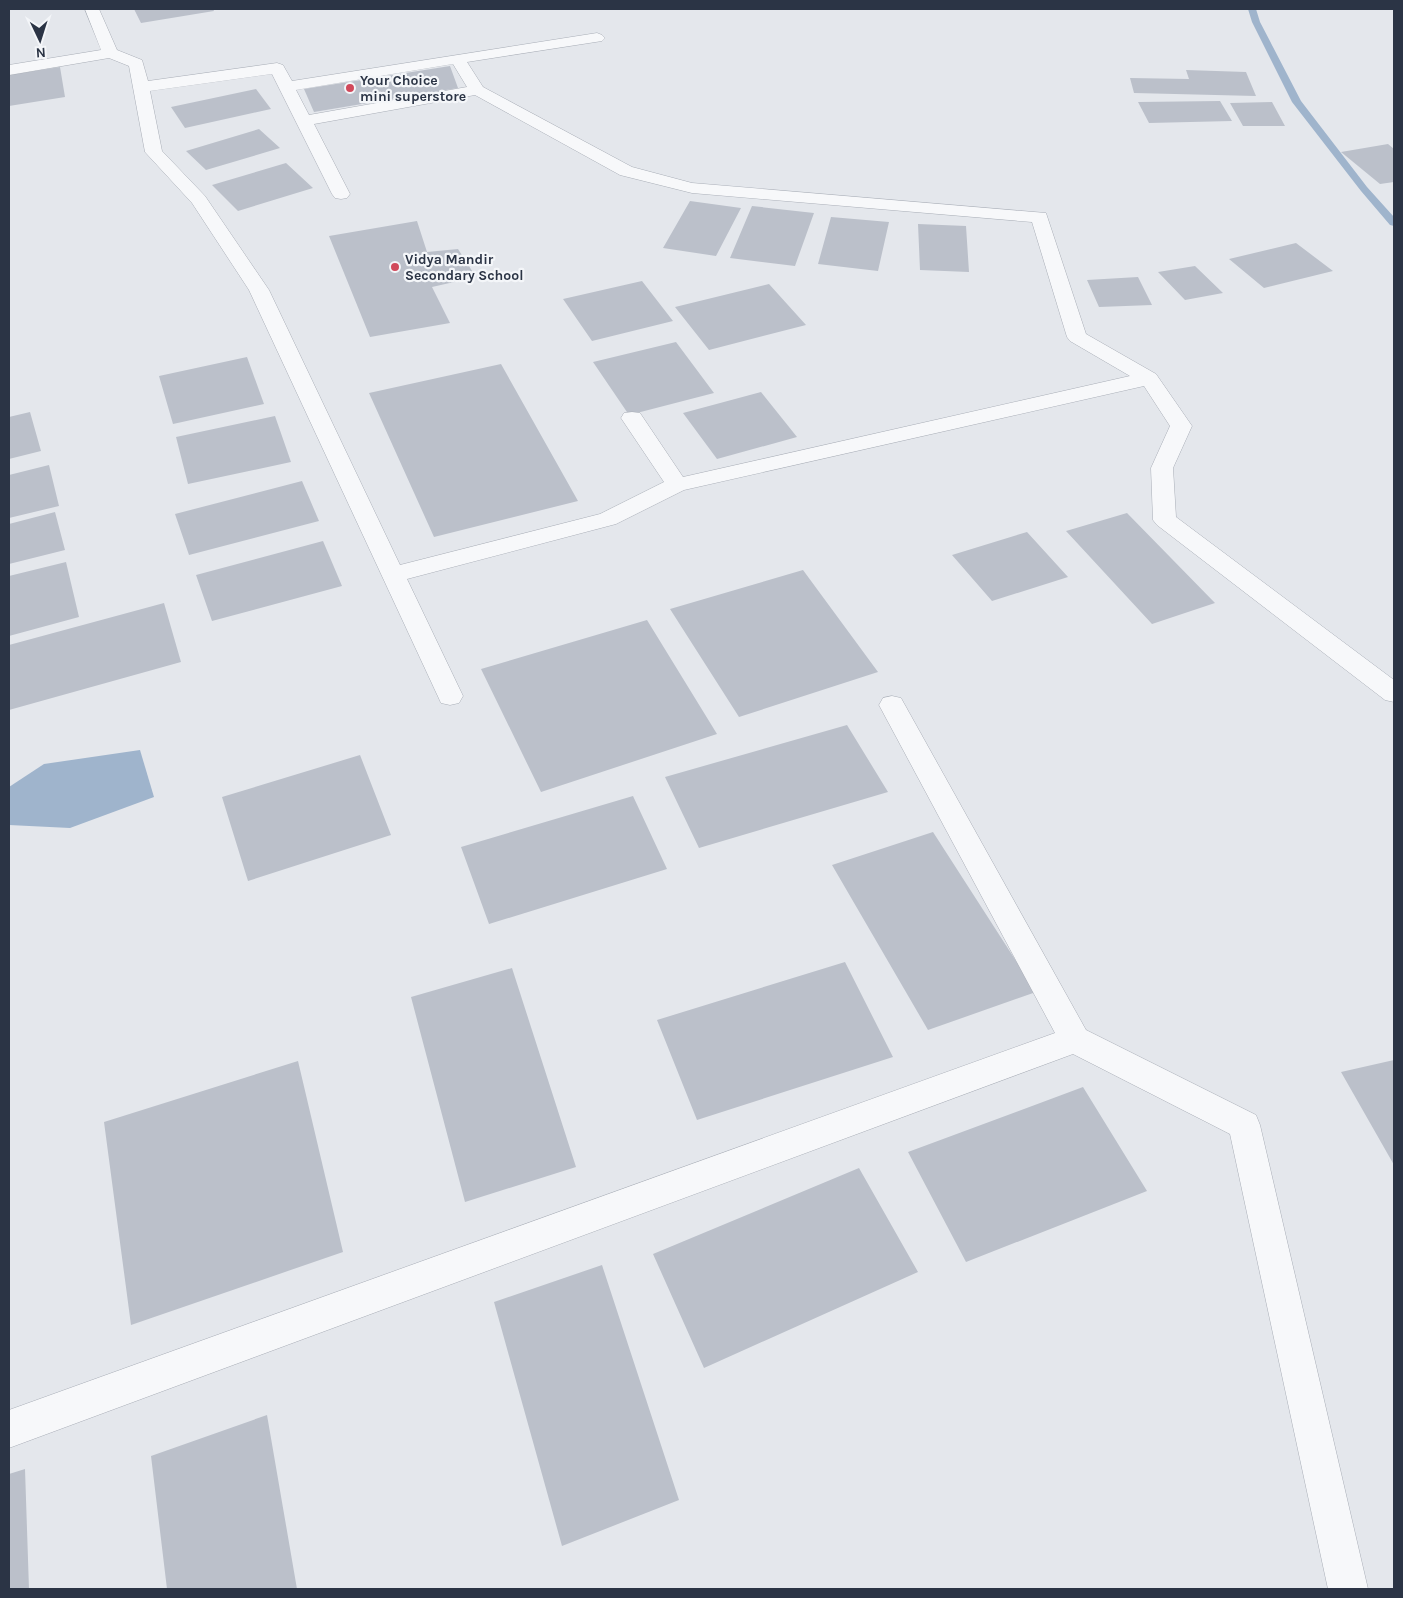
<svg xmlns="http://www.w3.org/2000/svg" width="1403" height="1598" viewBox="0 0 1403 1598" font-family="Karla,sans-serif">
	<rect width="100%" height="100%" fill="#e4e7ec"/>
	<path fill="#9fb4cc" d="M 140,750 L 154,797 L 70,828 L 9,825 L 9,787 L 44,764 Z"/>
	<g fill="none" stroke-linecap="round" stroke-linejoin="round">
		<path fill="#9fb4cc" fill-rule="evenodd" d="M 1248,9 L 1256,9 L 1260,22 L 1301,101 L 1367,187 L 1394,217 L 1394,226 L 1390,225 L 1361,191 L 1292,102 L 1252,22 Z"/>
	</g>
	<path fill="#bbc0ca" d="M 134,9 L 213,9 L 214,11 L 141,23 Z
		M 450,66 L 458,88 L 314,112 L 304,89 Z
		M 60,67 L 65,97 L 9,106 L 9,75 Z
		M 1186,70 L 1246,72 L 1256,96 L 1134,93 L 1130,78 L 1189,79 Z
		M 256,89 L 271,109 L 185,128 L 171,107 Z
		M 1220,101 L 1232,121 L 1149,123 L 1138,102 Z
		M 1272,102 L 1285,126 L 1243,126 L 1230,103 Z
		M 259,129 L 280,148 L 206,170 L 186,151 Z
		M 1388,144 L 1394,149 L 1394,182 L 1380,184 L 1341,152 Z
		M 286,163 L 313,188 L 238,211 L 212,185 Z
		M 690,201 L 741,208 L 716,256 L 663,248 Z
		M 752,206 L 814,213 L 795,266 L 730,258 Z
		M 831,217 L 889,222 L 878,271 L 818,264 Z
		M 417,221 L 427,252 L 458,249 L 476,277 L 432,287 L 450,323 L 370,337 L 329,236 Z
		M 918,224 L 966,226 L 969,272 L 920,270 Z
		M 1296,243 L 1333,271 L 1264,288 L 1229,259 Z
		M 1195,266 L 1223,293 L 1185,300 L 1158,272 Z
		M 1138,277 L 1152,305 L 1099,307 L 1087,280 Z
		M 642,281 L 673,321 L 592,341 L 563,299 Z
		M 769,284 L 806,325 L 709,350 L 675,307 Z
		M 676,342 L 714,393 L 629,415 L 593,362 Z
		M 247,357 L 264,404 L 173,424 L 159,376 Z
		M 501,364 L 578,501 L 434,537 L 369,393 Z
		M 761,392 L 797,437 L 717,459 L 683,413 Z
		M 30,412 L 41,451 L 9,459 L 9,417 Z
		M 275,416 L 291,462 L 188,484 L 176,437 Z
		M 49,465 L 59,506 L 9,518 L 9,475 Z
		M 302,481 L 319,521 L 189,555 L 175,514 Z
		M 55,512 L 65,550 L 9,564 L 9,524 Z
		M 1127,513 L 1215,603 L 1152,624 L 1066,531 Z
		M 1027,532 L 1068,577 L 992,601 L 952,555 Z
		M 323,541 L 342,586 L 212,621 L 196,575 Z
		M 66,562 L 79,617 L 9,636 L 9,576 Z
		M 803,570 L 878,672 L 739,717 L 670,609 Z
		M 164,603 L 181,662 L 9,710 L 9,645 Z
		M 647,620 L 717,734 L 541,792 L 481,669 Z
		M 847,725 L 888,792 L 699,848 L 665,777 Z
		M 360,755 L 391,835 L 248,881 L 222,797 Z
		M 633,796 L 667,869 L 489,924 L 461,847 Z
		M 933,832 L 1036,992 L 928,1030 L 832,865 Z
		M 845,962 L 893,1057 L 697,1120 L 657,1020 Z
		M 512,968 L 576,1167 L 465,1202 L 411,997 Z
		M 1394,1060 L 1394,1165 L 1341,1072 Z
		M 298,1061 L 343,1252 L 131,1325 L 104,1122 Z
		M 1083,1087 L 1147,1191 L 966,1262 L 908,1152 Z
		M 859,1168 L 918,1272 L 704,1368 L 653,1254 Z
		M 602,1265 L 679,1500 L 562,1546 L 494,1302 Z
		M 267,1415 L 297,1589 L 167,1589 L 151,1456 Z
		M 25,1469 L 29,1589 L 9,1589 L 9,1474 Z"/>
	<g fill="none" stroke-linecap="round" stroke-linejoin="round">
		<g stroke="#a9aeb7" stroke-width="1">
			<path id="minor" d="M 85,9 L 99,9 L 117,50 L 142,60 L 148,81 L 277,63 L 283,65 L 292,81 L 597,33 L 602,35 L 605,38 L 602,41 L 467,62 L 483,87 L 632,167 L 692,183 L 1046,213 L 1086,334 L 1156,374 L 1192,426 L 1173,468 L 1176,517 L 1394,680 L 1394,702 L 1385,700 L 1157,525 L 1153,520 L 1151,468 L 1170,426 L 1144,386 L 684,490 L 616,524 L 407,579 L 463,696 L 459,703 L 450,705 L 441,703 L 249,290 L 192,203 L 145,152 L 129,66 L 109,58 L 9,75 L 9,65 L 101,50 ZM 453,64 L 467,87 L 309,115 L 296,90 ZM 272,74 L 332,194 L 335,198 L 341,199 L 347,198 L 350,194 L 314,124 L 475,95 L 620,175 L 692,193 L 1032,222 L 1067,337 L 1070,341 L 1130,376 L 683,477 L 640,413 L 632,412 L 624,413 L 621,418 L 664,482 L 600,514 L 400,565 L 269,290 L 205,196 L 162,151 L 150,91 Z
				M 892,696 L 901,698 L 1086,1030 L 1256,1115 L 1260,1125 L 1368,1589 L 1328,1589 L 1230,1134 L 1073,1054 L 9,1448 L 9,1410 L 1055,1033 L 879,705 L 883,698 Z"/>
		</g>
		<use href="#minor" fill="#f7f8fa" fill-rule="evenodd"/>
	</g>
	<g fill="#d1495b" stroke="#f4f6f9" stroke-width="2">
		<circle cx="350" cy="88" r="5"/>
		<circle cx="395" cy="267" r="5"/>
	</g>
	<g text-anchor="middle" stroke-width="4.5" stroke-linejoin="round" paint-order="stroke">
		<g font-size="14" font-weight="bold" fill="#2b3445" stroke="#f4f6f9" text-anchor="start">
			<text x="360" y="85">Your Choice<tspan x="360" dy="16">mini superstore</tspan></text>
			<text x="405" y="264">Vidya Mandir<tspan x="405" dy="16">Secondary School</tspan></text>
		</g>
	</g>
	<rect width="1403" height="1598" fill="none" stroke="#2b3445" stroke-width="20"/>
	<g transform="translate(40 40) rotate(176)" stroke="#f4f6f9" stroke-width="4" paint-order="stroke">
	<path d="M0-4L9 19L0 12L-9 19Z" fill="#2b3445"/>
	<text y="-8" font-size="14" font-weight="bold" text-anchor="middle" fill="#2b3445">N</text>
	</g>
</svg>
